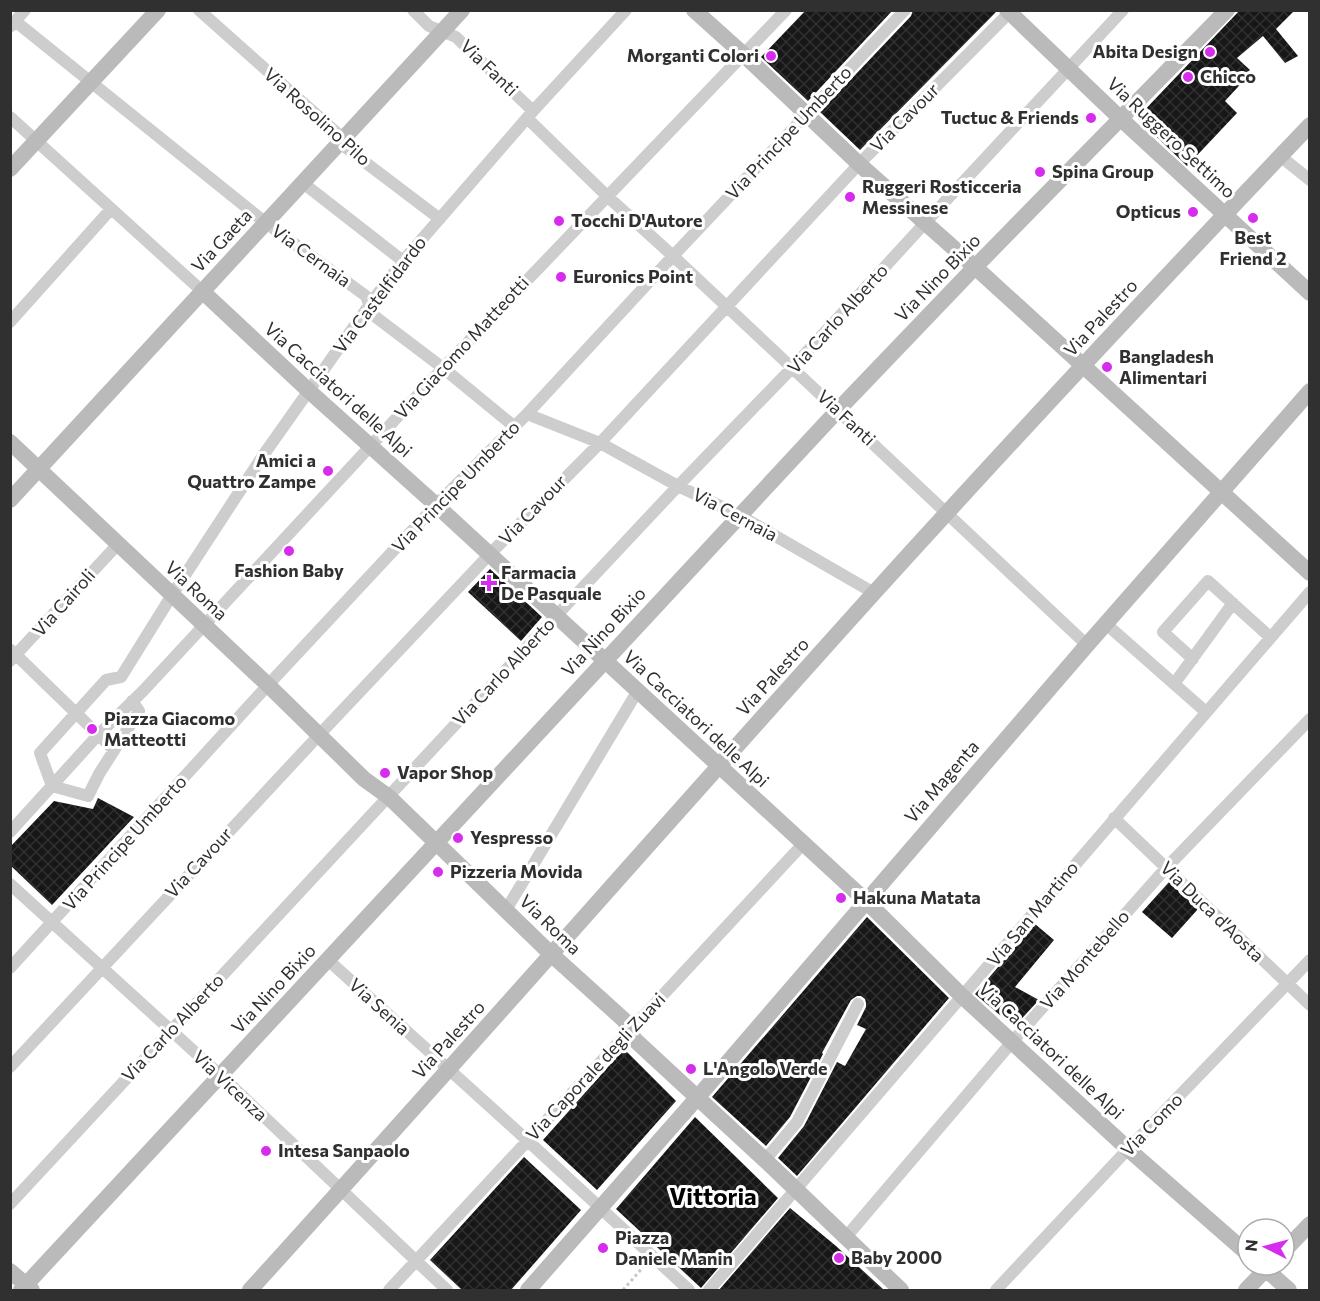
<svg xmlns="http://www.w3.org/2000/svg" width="1320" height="1301" viewBox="0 0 1320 1301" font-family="Commissioner,sans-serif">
	<defs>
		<pattern id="building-cross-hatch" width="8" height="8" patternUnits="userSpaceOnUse" patternTransform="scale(1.5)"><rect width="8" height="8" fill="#171717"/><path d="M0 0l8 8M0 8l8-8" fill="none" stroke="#303030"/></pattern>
	</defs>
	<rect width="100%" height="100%" fill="#fff"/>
	<path fill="url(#building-cross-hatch)" d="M 806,10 L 893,10 L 808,101 L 761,57 Z
		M 913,10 L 997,11 L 860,150 L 820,112 L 911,16 Z
		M 1240,10 L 1295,10 L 1276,29 L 1298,56 L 1285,63 L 1263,36 L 1237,58 L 1250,70 L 1247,73 L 1249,75 L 1225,101 L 1237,113 L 1187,166 L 1137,118 Z
		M 490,569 L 542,617 L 521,641 L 468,592 Z
		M 98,798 L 134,817 L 52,905 L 10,865 L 10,847 L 54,801 L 93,809 Z
		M 1169,882 L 1198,909 L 1172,938 L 1142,912 Z
		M 867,917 L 949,998 L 797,1176 L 778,1158 L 804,1126 L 837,1062 L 845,1066 L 866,1029 L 857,1025 L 866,1007 L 866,1003 L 865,999 L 861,996 L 857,996 L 851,1000 L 822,1053 L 823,1054 L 790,1117 L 766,1146 L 712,1097 Z
		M 1035,924 L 1054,940 L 1015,987 L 1039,1000 L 1014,1027 L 975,994 Z
		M 624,1049 L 676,1101 L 597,1190 L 543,1140 Z
		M 695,1117 L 778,1198 L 701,1288 L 616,1209 Z
		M 524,1157 L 581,1210 L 511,1290 L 462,1290 L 430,1260 Z
		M 790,1208 L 836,1246 L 884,1290 L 719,1290 Z"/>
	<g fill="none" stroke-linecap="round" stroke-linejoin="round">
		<path stroke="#c7c7c7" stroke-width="3" stroke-dasharray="3 3" stroke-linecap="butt" d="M 623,1290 L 645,1265"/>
		<path stroke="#cdcdcd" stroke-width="12" d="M 199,10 L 337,133 L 345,147 L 440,219
			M 413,10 L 429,26 L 456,37 L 533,111
			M 15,21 L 266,223 L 366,296 L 373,315 L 443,368 L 515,427
			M 11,26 L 25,10
			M 10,117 L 202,291
			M 527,118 L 607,196 L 673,256 L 1087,645
			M 1280,156 L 1310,180
			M 303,183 L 403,261
			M 10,322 L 111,209
			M 527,414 L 600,443 L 678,486 L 739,515 L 874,593
			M 1105,623 L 1206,712
			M 11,650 L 114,750
			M 1193,659 L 1163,632 L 1208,581 L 1270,637
			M 10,661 L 118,544
			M 1174,684 L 1233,603
			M 132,701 L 139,711 L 99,774 L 88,796 L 52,786 L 40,753 L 106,680 L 121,677 L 172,595 L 262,457 L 370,304 L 403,261 L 533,111 L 626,10
			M 1114,818 L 1310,1005
			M 10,832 L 98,735 L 143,691 L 443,368 L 786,10
			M 10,884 L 220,1075 L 447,1290
			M 506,910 L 637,692
			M 328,960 L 528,1141 L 689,1290
			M 10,968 L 268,685 L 436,505 L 527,414 L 673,256 L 905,10
			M 10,1067 L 319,735 L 489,555 L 600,443 L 859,164 L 1012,10
			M 765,1160 L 797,1122 L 858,1004
			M 10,1204 L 556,616 L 678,486 L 792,368 L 925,223 L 1123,10
			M 846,1237 L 1012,1042 L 1166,868 L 1310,719
			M 389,1290 L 803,844
			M 709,1290 L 1310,592
			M 996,1290 L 1128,1149 L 1310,960"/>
		<path stroke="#bababa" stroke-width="16" d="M 694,10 L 743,54 L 859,164 L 975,267 L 1310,573
			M 1007,10 L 1121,119 L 1310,293
			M 10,169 L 158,10
			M 202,291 L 309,391 L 436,505 L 866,901 L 962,996 L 1128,1149 L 1248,1254
			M 10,442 L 268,685 L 364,779 L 389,797 L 551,954 L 624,1020 L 635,1040 L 765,1160 L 901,1290
			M 10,500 L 462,10
			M 1284,1251 L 1310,1224
			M 1261,1265 L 1289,1290
			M 10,1271 L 32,1290
			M 21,1290 L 838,410 L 975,267 L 1227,10
			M 250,1290 C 459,1060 664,826 873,594 C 1016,436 1162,280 1310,125
			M 528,1290 L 697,1098 L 1087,645 L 1310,391
			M 1246,1290 L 1270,1265"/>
	</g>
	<g fill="#d62ced" stroke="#fff" stroke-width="2">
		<circle cx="1210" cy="52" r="6"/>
		<circle cx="771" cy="56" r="6"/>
		<circle cx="1188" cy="77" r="6"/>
		<circle cx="1091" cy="118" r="6"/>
		<circle cx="1040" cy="172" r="6"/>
		<circle cx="850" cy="197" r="6"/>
		<circle cx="1193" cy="212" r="6"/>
		<circle cx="1253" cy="218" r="6"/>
		<circle cx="559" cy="221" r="6"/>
		<circle cx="561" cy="277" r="6"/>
		<circle cx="1107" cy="367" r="6"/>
		<circle cx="328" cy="471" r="6"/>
		<circle cx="289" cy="551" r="6"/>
		<path d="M486 574h6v6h6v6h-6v6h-6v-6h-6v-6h6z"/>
		<circle cx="92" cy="729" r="6"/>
		<circle cx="385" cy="773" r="6"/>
		<circle cx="458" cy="838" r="6"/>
		<circle cx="438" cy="872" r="6"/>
		<circle cx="841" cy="898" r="6"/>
		<circle cx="691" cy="1069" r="6"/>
		<circle cx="266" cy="1151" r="6"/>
		<circle cx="603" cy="1248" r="6"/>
		<circle cx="839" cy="1258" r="6"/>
	</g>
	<g text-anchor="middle" stroke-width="6" stroke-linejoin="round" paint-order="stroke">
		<g font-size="18" font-weight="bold" fill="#303030" stroke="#fff" text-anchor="start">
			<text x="1198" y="58" text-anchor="end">Abita Design</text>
			<text x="759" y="62" text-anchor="end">Morganti Colori</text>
			<text x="1200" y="83">Chicco</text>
			<text x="1079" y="124" text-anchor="end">Tuctuc &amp; Friends</text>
			<text x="1052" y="178">Spina Group</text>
			<text x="862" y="193">Ruggeri Rosticceria<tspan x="862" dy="21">Messinese</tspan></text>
			<text x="1181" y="218" text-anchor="end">Opticus</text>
			<text x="571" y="227">Tocchi D'Autore</text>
			<text x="1253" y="244" text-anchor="middle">Best<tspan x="1253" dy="21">Friend 2</tspan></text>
			<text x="573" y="283">Euronics Point</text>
			<text x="1119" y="363">Bangladesh<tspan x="1119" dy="21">Alimentari</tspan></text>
			<text x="316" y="467" text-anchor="end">Amici a<tspan x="316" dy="21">Quattro Zampe</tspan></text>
			<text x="289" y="577" text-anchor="middle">Fashion Baby</text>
			<text x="501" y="579">Farmacia<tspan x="501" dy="21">De Pasquale</tspan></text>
			<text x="104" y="725">Piazza Giacomo<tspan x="104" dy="21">Matteotti</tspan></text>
			<text x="397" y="779">Vapor Shop</text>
			<text x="470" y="844">Yespresso</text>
			<text x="450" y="878">Pizzeria Movida</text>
			<text x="853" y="904">Hakuna Matata</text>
			<text x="703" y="1075">L'Angolo Verde</text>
			<text x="278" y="1157">Intesa Sanpaolo</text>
			<text x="615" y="1244">Piazza<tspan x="615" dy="21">Daniele Manin</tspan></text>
			<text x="851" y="1264">Baby 2000</text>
		</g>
		<g font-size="18" fill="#303030" stroke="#fff">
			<text transform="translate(489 68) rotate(44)" y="6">Via Fanti</text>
			<text transform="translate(317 117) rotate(42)" y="6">Via Rosolino Pilo</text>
			<text transform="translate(905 118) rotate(-45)" y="6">Via Cavour</text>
			<text transform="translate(789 133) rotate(-47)" y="6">Via Principe Umberto</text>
			<text transform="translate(1171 138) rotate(43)" y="6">Via Ruggero Settimo</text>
			<text transform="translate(222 241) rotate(-47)" y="6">Via Gaeta</text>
			<text transform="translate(311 256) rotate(36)" y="6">Via Cernaia</text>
			<text transform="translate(938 278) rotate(-46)" y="6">Via Nino Bixio</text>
			<text transform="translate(380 295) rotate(-53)" y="6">Via Castelfidardo</text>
			<text transform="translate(1101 318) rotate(-47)" y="6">Via Palestro</text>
			<text transform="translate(838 319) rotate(-48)" y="6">Via Carlo Alberto</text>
			<text transform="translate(462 348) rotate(-47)" y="6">Via Giacomo Matteotti</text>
			<text transform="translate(338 390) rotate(42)" y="6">Via Cacciatori delle Alpi</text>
			<text transform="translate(846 418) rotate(43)" y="6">Via Fanti</text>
			<text transform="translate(456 487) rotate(-46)" y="6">Via Principe Umberto</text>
			<text transform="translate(533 510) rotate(-46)" y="6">Via Cavour</text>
			<text transform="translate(735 515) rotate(28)" y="6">Via Cernaia</text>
			<text transform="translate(196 591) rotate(43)" y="6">Via Roma</text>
			<text transform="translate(64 603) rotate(-48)" y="6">Via Cairoli</text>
			<text transform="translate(604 632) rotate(-47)" y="6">Via Nino Bixio</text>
			<text transform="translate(504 672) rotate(-47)" y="6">Via Carlo Alberto</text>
			<text transform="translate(773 677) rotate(-48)" y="6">Via Palestro</text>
			<text transform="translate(696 719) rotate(43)" y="6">Via Cacciatori delle Alpi</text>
			<text transform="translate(942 782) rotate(-49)" y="6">Via Magenta</text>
			<text transform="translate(125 843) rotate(-48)" y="6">Via Principe Umberto</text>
			<text transform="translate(199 863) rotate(-47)" y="6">Via Cavour</text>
			<text transform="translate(1212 912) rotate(44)" y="6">Via Duca d'Aosta</text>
			<text transform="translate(1033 914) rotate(-50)" y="6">Via San Martino</text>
			<text transform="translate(550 925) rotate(44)" y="6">Via Roma</text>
			<text transform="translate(1085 960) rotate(-49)" y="6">Via Montebello</text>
			<text transform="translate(274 989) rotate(-47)" y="6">Via Nino Bixio</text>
			<text transform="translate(379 1007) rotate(42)" y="6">Via Senia</text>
			<text transform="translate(173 1028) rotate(-47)" y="6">Via Carlo Alberto</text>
			<text transform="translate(449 1040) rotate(-48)" y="6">Via Palestro</text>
			<text transform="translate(1051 1051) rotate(43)" y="6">Via Cacciatori delle Alpi</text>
			<text transform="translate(596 1067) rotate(-47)" y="6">Via Caporale degli Zuavi</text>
			<text transform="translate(230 1086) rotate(43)" y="6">Via Vicenza</text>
			<text transform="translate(1152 1125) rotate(-46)" y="6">Via Como</text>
		</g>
		<g font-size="24" font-weight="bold" fill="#000" stroke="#fff">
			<text x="713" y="1205">Vittoria</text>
		</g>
	</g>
	<rect width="1320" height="1301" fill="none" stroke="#303030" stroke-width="24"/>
	<g transform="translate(1266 1247) rotate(276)"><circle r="28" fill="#ffffff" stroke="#acacac" stroke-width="1.5"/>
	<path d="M0-4.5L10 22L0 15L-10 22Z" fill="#d62ced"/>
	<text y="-9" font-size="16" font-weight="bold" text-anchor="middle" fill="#303030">N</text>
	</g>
</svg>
